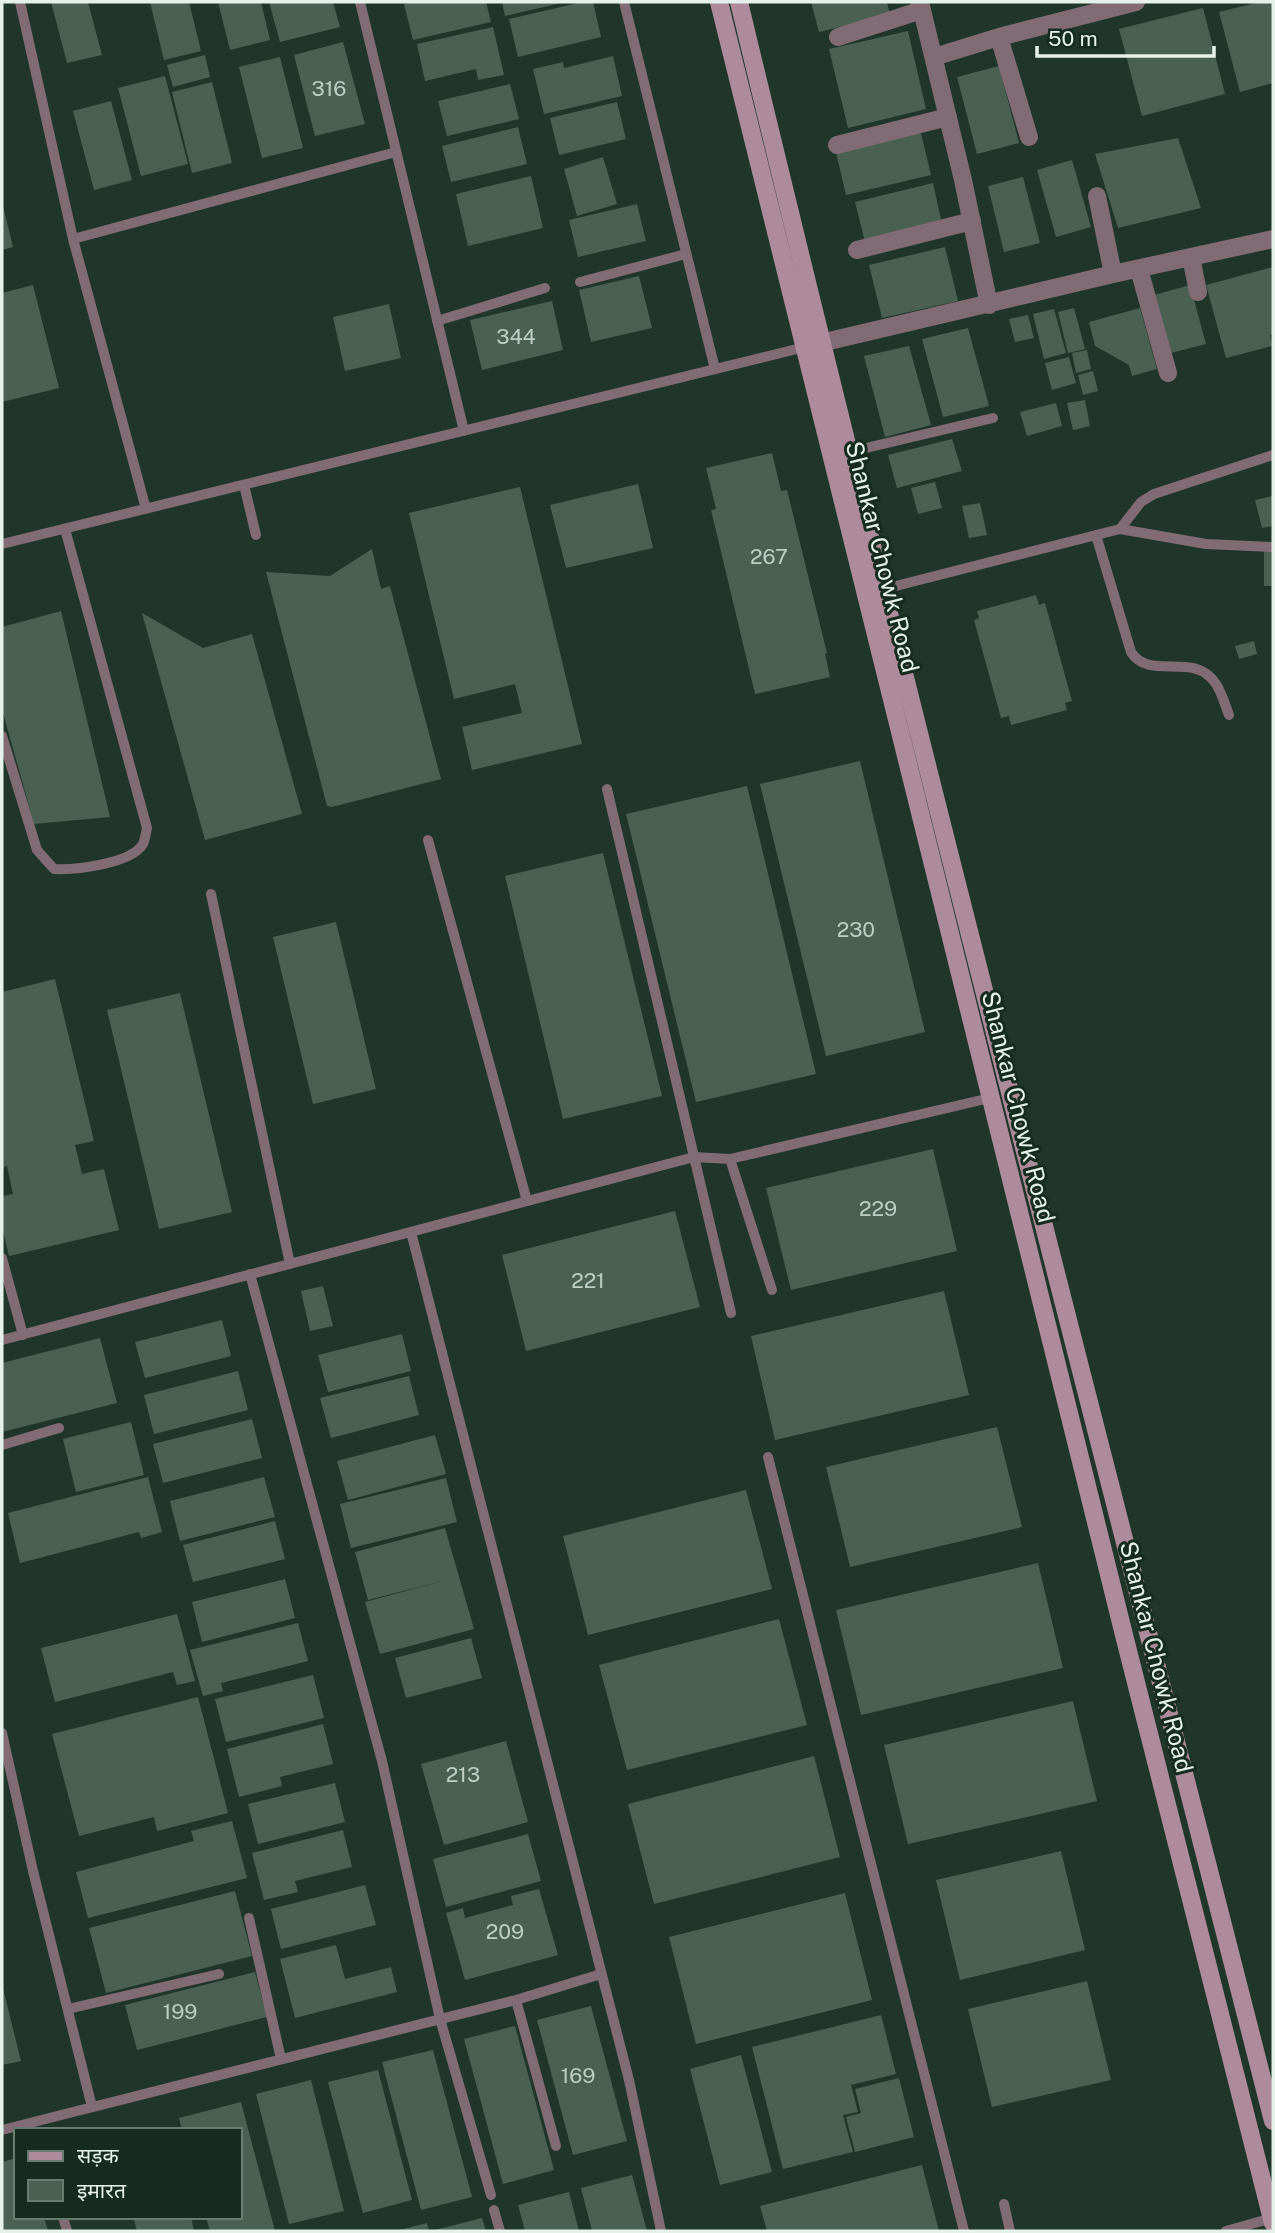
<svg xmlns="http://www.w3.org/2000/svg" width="1275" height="2233" viewBox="0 0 1275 2233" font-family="'Public Sans','Noto Sans Devanagari',sans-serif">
	<rect width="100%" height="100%" fill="#21362b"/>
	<path fill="#4a6053" d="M 51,2 L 88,2 L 102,55 L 67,63 Z
		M 150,2 L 189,2 L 201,51 L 164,60 Z
		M 218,2 L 261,2 L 270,40 L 230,50 Z
		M 269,2 L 333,2 L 340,27 L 280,42 Z
		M 412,2 L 486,2 L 491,22 L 413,40 L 404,4 Z
		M 502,2 L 561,2 L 561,3 L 505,16 Z
		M 582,2 L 593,2 L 601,37 L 518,57 L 509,19 Z
		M 811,2 L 887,2 L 890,15 L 819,32 Z
		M 1260,2 L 1273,2 L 1273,83 L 1240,92 L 1219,12 Z
		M 1203,8 L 1225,94 L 1142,116 L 1119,29 Z
		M 493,27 L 504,75 L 478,80 L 476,69 L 425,81 L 417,44 Z
		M 908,31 L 926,109 L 848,128 L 829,49 Z
		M 343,42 L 365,124 L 315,136 L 294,55 Z
		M 205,55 L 210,77 L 173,87 L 167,65 Z
		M 613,56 L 622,96 L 544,114 L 533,69 L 563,62 L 564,68 Z
		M 280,57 L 303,148 L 262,158 L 239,67 Z
		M 999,66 L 1019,143 L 977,154 L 957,77 Z
		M 165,76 L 188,164 L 141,176 L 118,88 Z
		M 212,82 L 232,163 L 192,173 L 172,92 Z
		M 510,84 L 519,119 L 447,136 L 438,101 Z
		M 111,101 L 132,180 L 94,190 L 73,111 Z
		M 617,102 L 626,139 L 559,155 L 550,118 Z
		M 518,127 L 527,164 L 451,182 L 442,146 Z
		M 920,129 L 931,175 L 846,195 L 835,148 Z
		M 1178,138 L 1201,208 L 1118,228 L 1095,154 Z
		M 603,157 L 617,204 L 577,216 L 564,169 Z
		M 1072,160 L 1091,227 L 1056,237 L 1037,170 Z
		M 531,176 L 543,228 L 468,246 L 456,194 Z
		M 1023,177 L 1040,243 L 1004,252 L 988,186 Z
		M 933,183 L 942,224 L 865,242 L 855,202 Z
		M 637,204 L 646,241 L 578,257 L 569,220 Z
		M 3,206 L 13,247 L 2,250 L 2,207 Z
		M 945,247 L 958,301 L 882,318 L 869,265 Z
		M 1273,267 L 1273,334 L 1270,335 L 1272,346 L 1226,358 L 1206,285 Z
		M 639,276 L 652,328 L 591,342 L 579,290 Z
		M 33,285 L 59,388 L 2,402 L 2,293 Z
		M 1190,285 L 1206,344 L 1171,353 L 1154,295 Z
		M 552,301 L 563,350 L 482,370 L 470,320 Z
		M 389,304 L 401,358 L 345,371 L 333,317 Z
		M 1074,308 L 1085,349 L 1068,353 L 1058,312 Z
		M 1140,308 L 1157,369 L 1132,376 L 1129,365 L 1095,346 L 1089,322 Z
		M 1054,309 L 1066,353 L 1044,359 L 1033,314 Z
		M 1028,315 L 1034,338 L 1015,342 L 1009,319 Z
		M 968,328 L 989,406 L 943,417 L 922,339 Z
		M 909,346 L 931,425 L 885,437 L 864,356 Z
		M 1087,350 L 1091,369 L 1076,373 L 1072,353 Z
		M 1069,357 L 1076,383 L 1052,390 L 1045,363 Z
		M 1093,371 L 1098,391 L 1083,395 L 1078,375 Z
		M 1085,400 L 1090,426 L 1073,430 L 1067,403 Z
		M 1056,403 L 1062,426 L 1027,436 L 1020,412 Z
		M 952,439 L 962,471 L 897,488 L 888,455 Z
		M 772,453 L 781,491 L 787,490 L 827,653 L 825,654 L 830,677 L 755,694 L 711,510 L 716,509 L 706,468 Z
		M 935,482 L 942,508 L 918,514 L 911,488 Z
		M 638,484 L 653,548 L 566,568 L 550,505 Z
		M 520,487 L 582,744 L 472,770 L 462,727 L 522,713 L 515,684 L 454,699 L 409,513 Z
		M 1273,496 L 1273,526 L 1262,528 L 1255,500 Z
		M 980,503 L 987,535 L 969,538 L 962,506 Z
		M 372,549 L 381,589 L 390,586 L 441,779 L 332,807 L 327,806 L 266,572 L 330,576 Z
		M 1264,550 L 1273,550 L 1273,586 L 1264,586 Z
		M 1036,595 L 1039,605 L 1045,603 L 1072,701 L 1065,703 L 1067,710 L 1011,725 L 1009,716 L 1001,718 L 974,620 L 979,618 L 977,611 Z
		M 61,611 L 110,817 L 34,824 L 2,709 L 2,627 Z
		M 142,613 L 203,648 L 252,634 L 302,814 L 205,840 Z
		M 1254,641 L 1257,654 L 1239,659 L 1235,646 Z
		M 860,761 L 925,1032 L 826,1056 L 760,784 Z
		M 747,786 L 816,1074 L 696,1102 L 626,814 Z
		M 603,853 L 662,1096 L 563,1119 L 505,876 Z
		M 336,922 L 376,1089 L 313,1104 L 273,937 Z
		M 55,979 L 94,1141 L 75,1145 L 82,1174 L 104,1169 L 119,1230 L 9,1256 L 2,1227 L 2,1196 L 13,1194 L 7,1166 L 2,1168 L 2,992 Z
		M 180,993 L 232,1212 L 159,1229 L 107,1010 Z
		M 933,1149 L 957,1251 L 791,1290 L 766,1188 Z
		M 675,1211 L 700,1307 L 526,1351 L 502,1255 Z
		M 323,1286 L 333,1326 L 310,1331 L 301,1291 Z
		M 944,1291 L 969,1395 L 775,1440 L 751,1336 Z
		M 222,1320 L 231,1356 L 145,1378 L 135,1342 Z
		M 402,1334 L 411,1371 L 328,1392 L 318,1355 Z
		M 100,1338 L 117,1403 L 2,1432 L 2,1363 Z
		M 238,1371 L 248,1410 L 154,1434 L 144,1395 Z
		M 409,1376 L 419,1415 L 331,1438 L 320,1398 Z
		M 252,1419 L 262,1458 L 163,1483 L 153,1444 Z
		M 131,1422 L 144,1475 L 76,1492 L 63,1439 Z
		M 997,1427 L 1022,1527 L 850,1567 L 826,1467 Z
		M 435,1435 L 446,1474 L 348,1500 L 337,1461 Z
		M 148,1477 L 162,1532 L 141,1538 L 139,1532 L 20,1563 L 8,1513 Z
		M 264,1477 L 275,1517 L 180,1541 L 170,1501 Z
		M 446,1478 L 457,1522 L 351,1548 L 340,1504 Z
		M 746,1490 L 772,1589 L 588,1635 L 563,1536 Z
		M 275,1521 L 285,1559 L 193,1582 L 183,1545 Z
		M 445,1528 L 474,1629 L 380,1654 L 365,1602 L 446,1580 L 368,1600 L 355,1552 Z
		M 1038,1563 L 1063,1668 L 861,1715 L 836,1610 Z
		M 285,1579 L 295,1618 L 202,1642 L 192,1602 Z
		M 177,1614 L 195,1681 L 177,1685 L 173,1672 L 55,1702 L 41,1648 Z
		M 779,1619 L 807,1725 L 627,1770 L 599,1665 Z
		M 298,1623 L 308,1661 L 221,1683 L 223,1691 L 203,1696 L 190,1650 Z
		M 471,1638 L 482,1678 L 406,1698 L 395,1658 Z
		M 313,1675 L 324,1718 L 226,1742 L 215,1699 Z
		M 198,1697 L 228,1813 L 157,1831 L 154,1817 L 79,1836 L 52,1734 Z
		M 1073,1701 L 1097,1801 L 908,1844 L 884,1745 Z
		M 323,1724 L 333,1764 L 280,1777 L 282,1786 L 239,1797 L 227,1749 Z
		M 506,1741 L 528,1822 L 444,1845 L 421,1764 Z
		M 814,1756 L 840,1857 L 654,1904 L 628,1804 Z
		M 335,1783 L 345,1822 L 258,1844 L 248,1804 Z
		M 232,1821 L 247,1878 L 88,1918 L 76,1872 L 194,1841 L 191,1831 Z
		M 343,1830 L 352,1867 L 295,1881 L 298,1892 L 264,1900 L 252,1853 Z
		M 528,1834 L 541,1881 L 446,1907 L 433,1859 Z
		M 1061,1851 L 1085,1950 L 960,1980 L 936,1880 Z
		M 365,1885 L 376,1925 L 281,1949 L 271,1909 Z
		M 539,1889 L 558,1955 L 465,1980 L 446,1913 L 463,1908 L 465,1918 L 513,1905 L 511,1896 Z
		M 235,1891 L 252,1956 L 106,1993 L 89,1928 Z
		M 845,1893 L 872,2000 L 696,2044 L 669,1937 Z
		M 336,1945 L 345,1979 L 391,1967 L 397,1992 L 295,2018 L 280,1959 Z
		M 255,1972 L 267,2017 L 137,2050 L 125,2005 Z
		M 1087,1981 L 1111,2080 L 992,2107 L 968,2009 Z
		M 2,1984 L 21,2061 L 2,2065 Z
		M 591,2006 L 627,2141 L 573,2155 L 537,2020 Z
		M 881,2015 L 896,2074 L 851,2085 L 858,2112 L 843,2115 L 853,2152 L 783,2169 L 752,2047 Z
		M 515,2026 L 554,2170 L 503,2184 L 464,2039 Z
		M 433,2050 L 472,2197 L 421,2210 L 382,2062 Z
		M 741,2055 L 772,2172 L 720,2185 L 690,2069 Z
		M 378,2070 L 412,2200 L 363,2213 L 328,2082 Z
		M 899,2078 L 914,2137 L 855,2152 L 846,2117 L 861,2113 L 855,2089 Z
		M 311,2080 L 344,2211 L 289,2224 L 256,2094 Z
		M 241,2102 L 275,2231 L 210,2231 L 206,2217 L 240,2217 L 240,2130 L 182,2130 L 179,2118 Z
		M 16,2158 L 16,2217 L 44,2217 L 48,2231 L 2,2231 L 2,2162 Z
		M 922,2165 L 939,2231 L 767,2231 L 760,2206 Z
		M 632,2175 L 647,2231 L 592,2231 L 581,2188 Z
		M 569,2192 L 579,2231 L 525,2231 L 518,2205 Z
		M 133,2217 L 191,2217 L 194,2231 L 137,2231 Z
		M 482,2218 L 486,2231 L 435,2231 L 435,2230 Z
		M 427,2223 L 429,2231 L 399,2231 L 399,2230 Z"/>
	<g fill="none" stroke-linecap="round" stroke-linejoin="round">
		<path stroke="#816b74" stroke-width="10" d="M 20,2 L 73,239 L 146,509
			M 360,2 L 464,431
			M 624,2 L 715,369
			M 73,239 L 396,152
			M 580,282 L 686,254
			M 437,321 L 545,288
			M 849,452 L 993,418
			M 244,485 L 256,535
			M 1120,529 L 1141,502 L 1154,494 L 1273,455
			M 1096,535 L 1131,652 C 1150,682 1194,650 1216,684 C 1222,693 1225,705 1229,715
			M 2,544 L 805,347
			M 884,589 L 1120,529 L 1206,544 L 1273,547
			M 2,736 L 37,850 L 54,869 C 75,870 131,864 143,844 C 145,840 146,832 147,828 L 65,529
			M 607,789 L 731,1313
			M 428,840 L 527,1201
			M 211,894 L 290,1264
			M 730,1159 L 772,1290
			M 411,1232 L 629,2080 L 661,2231
			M 2,1258 L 23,1335
			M 250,1274 L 382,1761 L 440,2019 L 491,2195
			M 2,1340 L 694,1157 L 730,1159 L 990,1098
			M 2,1445 L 59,1428
			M 768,1457 L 964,2231
			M 2,1733 L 33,1871 L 92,2107
			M 249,1918 L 281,2059
			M 516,2000 L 556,2146
			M 68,2009 L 219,1974
			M 2,2130 L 516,2000 L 601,1974
			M 1004,2204 L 1010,2231
			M 494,2210 L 500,2231
			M 63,2217 L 67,2231
			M 1226,2231 L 1272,2218"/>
		<path stroke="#816b74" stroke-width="18" d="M 920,2 L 963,180 L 989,305
			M 838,37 L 922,10
			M 999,37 L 1029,137
			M 934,57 L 999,37 L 1136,2
			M 837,145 L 948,117
			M 1097,196 L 1113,274
			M 857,250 L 972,221
			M 1191,257 L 1198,292
			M 1139,269 L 1168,373
			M 808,346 L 1113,274 L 1273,239"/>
		<path stroke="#ae8b9a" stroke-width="18" d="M 719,2 L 1125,1639 L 1273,2223
			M 739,2 C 909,710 1093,1415 1273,2121"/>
	</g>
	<g text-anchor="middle" stroke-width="6" stroke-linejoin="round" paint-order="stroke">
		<g font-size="21" fill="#becec5">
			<text x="329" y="96">316</text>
			<text x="516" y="344">344</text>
			<text x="769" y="564">267</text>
			<text x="856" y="937">230</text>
			<text x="878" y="1216">229</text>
			<text x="588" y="1288">221</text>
			<text x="463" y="1782">213</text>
			<text x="505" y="1939">209</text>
			<text x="180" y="2019">199</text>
			<text x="578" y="2083">169</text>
		</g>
		<g font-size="24" fill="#e5f2eb" stroke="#172c21">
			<text transform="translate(882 557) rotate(76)" y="8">Shankar Chowk Road</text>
			<text transform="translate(1018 1107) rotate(76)" y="8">Shankar Chowk Road</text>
			<text transform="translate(1156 1657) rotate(76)" y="8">Shankar Chowk Road</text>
		</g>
	</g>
	<rect width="1275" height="2233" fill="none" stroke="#e5f2eb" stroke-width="7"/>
	<rect x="14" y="2128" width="228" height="91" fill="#172c21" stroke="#697b72" stroke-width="2"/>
	<rect x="28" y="2151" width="35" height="10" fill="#ae8b9a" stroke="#697b72" stroke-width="2"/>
	<text x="77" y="2163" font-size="21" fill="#e5f2eb">सड़क</text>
	<rect x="28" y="2180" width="35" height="21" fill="#4a6053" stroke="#697b72" stroke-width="2"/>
	<text x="77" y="2198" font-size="21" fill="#e5f2eb">इमारत</text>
	<path d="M1037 46v10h177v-10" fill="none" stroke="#e5f2eb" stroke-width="3.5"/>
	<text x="1048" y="46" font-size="21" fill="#e5f2eb" stroke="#172c21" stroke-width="5" paint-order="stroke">50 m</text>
</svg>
